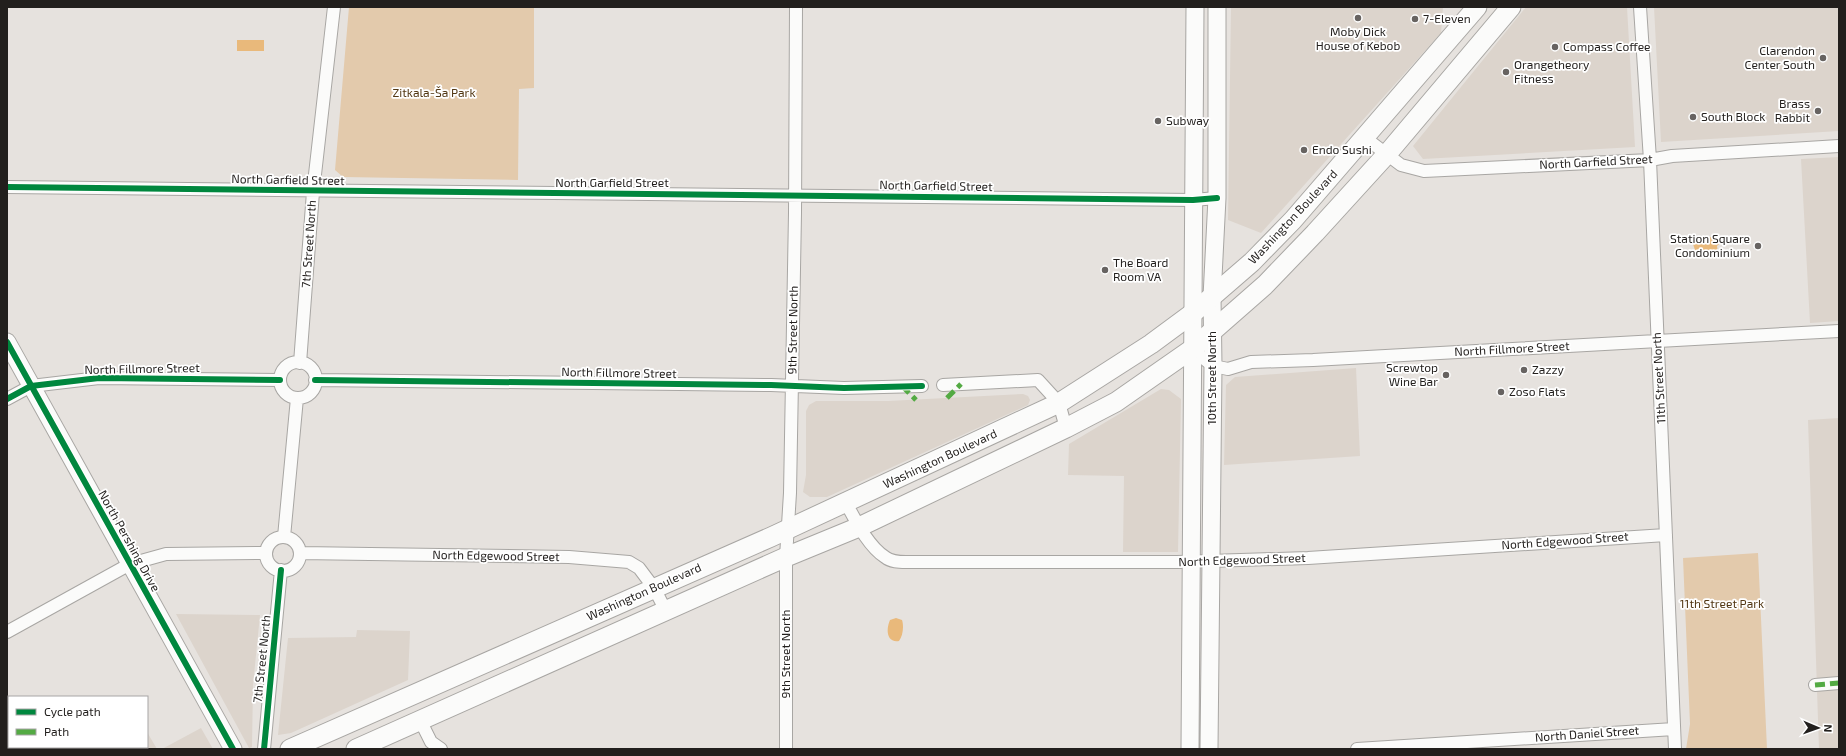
<svg xmlns="http://www.w3.org/2000/svg" width="1846" height="756" viewBox="0 0 1846 756" font-family="'Exo 2',sans-serif">
	<rect width="100%" height="100%" fill="#e6e2de"/>
	<path fill="#dcd4cc" d="M 1231,7 L 1443,7 L 1441,33 L 1261,233 L 1228,220 Z
		M 1526,7 L 1627,7 L 1635,147 L 1423,159 L 1413,146 Z
		M 1654,7 L 1839,7 L 1839,131 L 1661,142 Z
		M 1839,157 L 1839,321 L 1810,323 L 1801,159 Z
		M 1356,368 L 1360,456 L 1224,465 L 1226,385 L 1235,377 Z
		M 1161,389 L 1169,390 L 1181,399 L 1178,552 L 1123,552 L 1124,476 L 1068,475 L 1069,444 Z
		M 1023,394 L 1028,396 L 1030,400 L 1028,405 L 827,497 L 810,497 L 803,492 L 806,475 L 806,411 L 809,405 L 816,401 L 888,401 Z
		M 1839,418 L 1839,749 L 1819,749 L 1808,420 Z
		M 176,614 L 260,615 L 253,685 L 252,747 L 249,748 Z
		M 357,630 L 410,631 L 408,680 L 291,733 L 278,735 L 288,638 L 356,637 Z
		M 201,728 L 213,749 L 162,749 Z
		M 147,732 L 157,749 L 10,749 L 13,747 L 147,747 Z"/>
	<path fill="#e3caac" d="M 349,7 L 534,7 L 534,88 L 519,89 L 518,180 L 343,177 L 335,170 Z
		M 1758,553 L 1767,749 L 1686,749 L 1690,724 L 1683,558 Z"/>
	<path fill="#e9b97b" d="M 237,40 L 264,40 L 264,51 L 237,51 Z
		M 1716,237 L 1718,239 L 1719,244 L 1717,246 L 1718,254 L 1715,257 L 1699,258 L 1697,256 L 1692,241 L 1695,238 Z
		M 896,618 L 902,620 C 904,626 903,636 899,641 C 886,643 886,629 890,620 Z"/>
	<g fill="none" stroke-linecap="round" stroke-linejoin="round">
		<g stroke="#a8a6a3" stroke-width="14">
			<path id="street" d="M 1640,7 L 1650,160 L 1675,749
				M 1364,137 L 1401,165 L 1424,171 L 1650,160 L 1672,156 L 1839,146
				M 7,187 L 1193,200 L 1217,198
				M 1192,349 L 1213,366 L 1228,369 L 1251,362 L 1313,360 L 1839,331
				M280 380a18 18 0 1 1 36 0a18 18 0 1 1-36 0Z
				M 300,363 L 313,192 L 334,7
				M 315,380 L 771,385 L 844,388 L 922,386
				M 943,385 L 1038,380 L 1059,403 L 1066,428
				M 7,399 L 31,386 L 99,378 L 280,380
				M 846,503 C 856,521 868,546 885,557 C 891,562 899,562 906,562 L 1177,562 L 1308,558 L 1666,535
				M 284,537 L 297,398
				M266 554a17 17 0 1 1 34 0a17 17 0 1 1-34 0Z
				M 300,553 L 569,557 L 629,562 L 639,568 L 654,588 L 666,611
				M 7,632 L 130,564 L 166,554 L 266,553
				M 1815,685 L 1839,683
				M 420,720 L 431,742 L 441,749
				M 264,749 L 281,570
				M 786,749 L 786,557 L 790,493 L 795,213 L 796,7
				M 1357,749 L 1674,729"/>
		</g>
		<g stroke="#a8a6a3" stroke-width="19">
			<path id="secondary" d="M 7,342 L 233,749
				M 1190,749 L 1195,7
				M 1209,749 L 1213,366 L 1212,297 L 1217,198 L 1217,7"/>
		</g>
		<g stroke="#a8a6a3" stroke-width="21">
			<path id="primary" d="M 290,749 L 771,537 L 1059,403 L 1151,344 L 1193,313 L 1252,262 L 1293,220 L 1477,7
				M 356,749 L 786,557 L 859,527 L 1066,428 L 1116,402 L 1192,349 L 1265,285 L 1315,233 L 1387,154 L 1511,7"/>
		</g>
		<use href="#street" stroke="#fbfbfa" stroke-width="12"/>
		<use href="#secondary" stroke="#fbfbfa" stroke-width="17"/>
		<use href="#primary" stroke="#fbfbfa" stroke-width="19"/>
		<path stroke="#53aa43" stroke-width="5" stroke-dasharray="10 5" stroke-linecap="butt" d="M 902,386 L 916,400
			M 947,398 L 961,384
			M 1815,685 L 1839,683"/>
		<g stroke="#fff" stroke-width="8">
			<path id="cycleway" d="M 7,187 L 1193,200 L 1217,198
				M 7,342 L 233,749
				M 315,380 L 771,385 L 844,388 L 922,386
				M 7,399 L 31,386 L 99,378 L 280,380
				M 264,749 L 281,570"/>
		</g>
		<use href="#cycleway" stroke="#00873e" stroke-width="6"/>
	</g>
	<g fill="#676361" stroke="#fff" stroke-width="1.5">
		<circle cx="1358" cy="18" r="4"/>
		<circle cx="1415" cy="19" r="4"/>
		<circle cx="1555" cy="47" r="4"/>
		<circle cx="1823" cy="58" r="4"/>
		<circle cx="1506" cy="72" r="4"/>
		<circle cx="1818" cy="111" r="4"/>
		<circle cx="1693" cy="117" r="4"/>
		<circle cx="1158" cy="121" r="4"/>
		<circle cx="1304" cy="150" r="4"/>
		<circle cx="1758" cy="246" r="4"/>
		<circle cx="1105" cy="270" r="4"/>
		<circle cx="1524" cy="370" r="4"/>
		<circle cx="1446" cy="375" r="4"/>
		<circle cx="1501" cy="392" r="4"/>
	</g>
	<g text-anchor="middle" stroke-width="3.5" stroke-linejoin="round" paint-order="stroke">
		<g font-size="12" fill="#221f1d" stroke="#fff" text-anchor="start">
			<text x="1423" y="23">7-Eleven</text>
			<text x="1358" y="36" text-anchor="middle">Moby Dick<tspan x="1358" dy="14">House of Kebob</tspan></text>
			<text x="1563" y="51">Compass Coffee</text>
			<text x="1815" y="55" text-anchor="end">Clarendon<tspan x="1815" dy="14">Center South</tspan></text>
			<text x="1514" y="69">Orangetheory<tspan x="1514" dy="14">Fitness</tspan></text>
			<text x="1810" y="108" text-anchor="end">Brass<tspan x="1810" dy="14">Rabbit</tspan></text>
			<text x="1701" y="121">South Block</text>
			<text x="1166" y="125">Subway</text>
			<text x="1312" y="154">Endo Sushi</text>
			<text x="1750" y="243" text-anchor="end">Station Square<tspan x="1750" dy="14">Condominium</tspan></text>
			<text x="1113" y="267">The Board<tspan x="1113" dy="14">Room VA</tspan></text>
			<text x="1438" y="372" text-anchor="end">Screwtop<tspan x="1438" dy="14">Wine Bar</tspan></text>
			<text x="1532" y="374">Zazzy</text>
			<text x="1509" y="396">Zoso Flats</text>
		</g>
		<g font-size="12" fill="#533814" stroke="#fff">
			<text x="434" y="97">Zitkala-Ša Park</text>
			<text x="1722" y="608">11th Street Park</text>
		</g>
		<g font-size="12" fill="#221f1d" stroke="#fff">
			<text transform="translate(1596 162) rotate(-3)" y="4">North Garfield Street</text>
			<text transform="translate(288 180) rotate(1)" y="4">North Garfield Street</text>
			<text x="612" y="187">North Garfield Street</text>
			<text transform="translate(936 186) rotate(1)" y="4">North Garfield Street</text>
			<text transform="translate(1293 217) rotate(-47)" y="4">Washington Boulevard</text>
			<text transform="translate(309 244) rotate(-86)" y="4">7th Street North</text>
			<text transform="translate(793 330) rotate(-89)" y="4">9th Street North</text>
			<text transform="translate(1512 349) rotate(-3)" y="4">North Fillmore Street</text>
			<text transform="translate(142 369) rotate(-1)" y="4">North Fillmore Street</text>
			<text transform="translate(619 373) rotate(1)" y="4">North Fillmore Street</text>
			<text transform="translate(1212 378) rotate(-90)" y="4">10th Street North</text>
			<text transform="translate(1659 378) rotate(-93)" y="4">11th Street North</text>
			<text transform="translate(940 459) rotate(-25)" y="4">Washington Boulevard</text>
			<text transform="translate(129 541) rotate(61)" y="4">North Pershing Drive</text>
			<text transform="translate(1565 541) rotate(-4)" y="4">North Edgewood Street</text>
			<text transform="translate(496 556) rotate(1)" y="4">North Edgewood Street</text>
			<text transform="translate(1242 560) rotate(-2)" y="4">North Edgewood Street</text>
			<text transform="translate(644 592) rotate(-24)" y="4">Washington Boulevard</text>
			<text transform="translate(786 654) rotate(-90)" y="4">9th Street North</text>
			<text transform="translate(262 659) rotate(-84)" y="4">7th Street North</text>
			<text transform="translate(1587 734) rotate(-4)" y="4">North Daniel Street</text>
		</g>
	</g>
	<rect width="1846" height="756" fill="none" stroke="#221f1d" stroke-width="16"/>
	<rect x="8" y="696" width="140" height="52" fill="#ffffff" stroke="#a7a5a5"/>
	<rect x="16" y="709" width="20" height="6" fill="#00873e" stroke="#a7a5a5"/>
	<text x="44" y="716" font-size="12" fill="#221f1d">Cycle path</text>
	<rect x="16" y="729" width="20" height="6" fill="#53aa43" stroke="#a7a5a5"/>
	<text x="44" y="736" font-size="12" fill="#221f1d">Path</text>
	<g transform="translate(1818 728) rotate(92)" stroke="#ffffff" stroke-width="3" paint-order="stroke">
	<path d="M0-3L7 15L0 10L-7 15Z" fill="#221f1d"/>
	<text y="-6" font-size="11" font-weight="bold" text-anchor="middle" fill="#221f1d">N</text>
	</g>
</svg>
